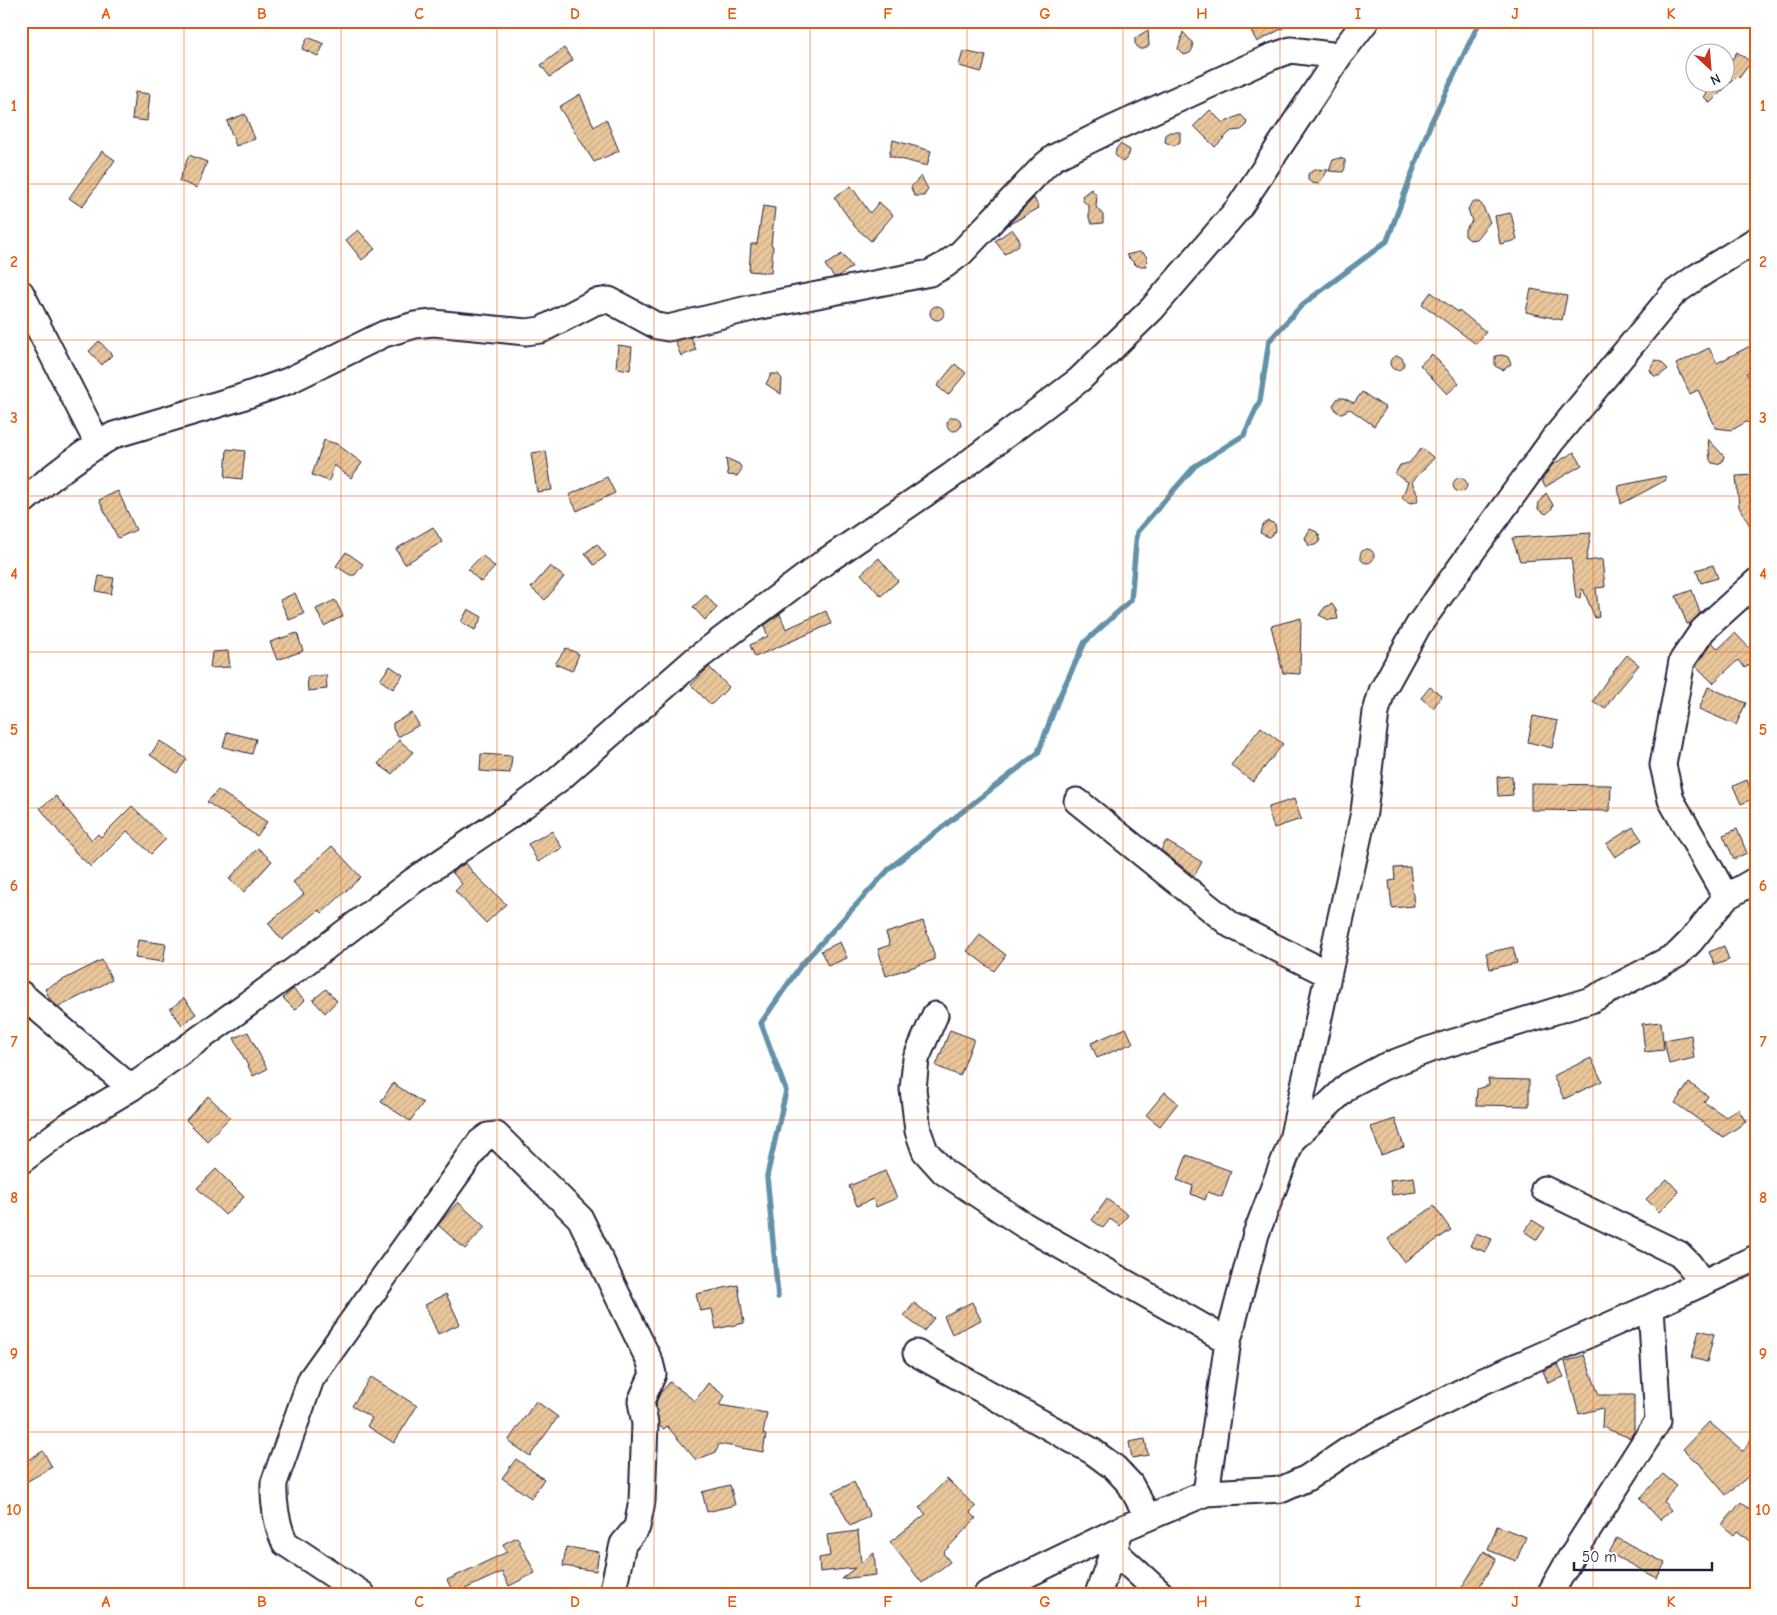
<svg xmlns="http://www.w3.org/2000/svg" width="1777" height="1615" viewBox="0 0 1777 1615" font-family="'Comic Neue',sans-serif">
	<defs>
		<pattern id="building-hatch" width="6" height="6" patternUnits="userSpaceOnUse" patternTransform="scale(1.25)"><rect width="6" height="6" fill="#eac69b"/><path d="M-1 1l2-2M0 6l6-6M5 7l2-2" fill="none" stroke="#c8aa86"/></pattern>
	</defs>
	<rect width="100%" height="100%" fill="#fff"/>
	<filter id="ink" filterUnits="userSpaceOnUse"><feTurbulence type="fractalNoise" baseFrequency=".02" numOctaves="2"/><feDisplacementMap in="SourceGraphic" scale="10" xChannelSelector="R" yChannelSelector="G"/><feConvolveMatrix kernelMatrix="1 2 1 2 8 2 1 2 1" color-interpolation-filters="sRGB"/></filter>
	<g filter="url(#ink)">
		<g fill="none" stroke-linecap="round" stroke-linejoin="round">
			<path stroke="#6492a8" stroke-width="5.5" d="M 778,1297 L 767,1176 L 786,1091 L 761,1023 L 801,965 L 891,867 L 1038,753 L 1058,700 L 1085,642 L 1131,600 L 1137,532 L 1195,466 L 1244,435 L 1260,401 L 1269,341 L 1302,305 L 1387,241 L 1430,125 L 1480,21"/>
		</g>
		<path fill="url(#building-hatch)" stroke="#22223b" d="M 1260,21 L 1296,21 L 1257,42 L 1249,27 Z
			M 1148,30 L 1149,46 L 1144,49 L 1139,49 L 1135,43 L 1135,38 Z
			M 1183,32 L 1192,42 L 1193,48 L 1190,53 L 1184,55 L 1178,49 Z
			M 308,37 L 324,44 L 318,56 L 302,49 Z
			M 564,48 L 573,60 L 550,77 L 541,65 Z
			M 963,51 L 986,56 L 982,72 L 959,66 Z
			M 1737,52 L 1751,62 L 1739,78 L 1737,76 L 1710,103 L 1704,97 L 1715,82 L 1724,82 L 1724,70 Z
			M 135,92 L 150,94 L 147,121 L 132,119 Z
			M 580,94 L 594,127 L 606,119 L 619,151 L 594,162 L 559,107 Z
			M 1210,110 L 1223,123 L 1241,115 L 1247,121 L 1246,126 L 1241,130 L 1231,131 L 1215,147 L 1194,126 Z
			M 245,114 L 255,139 L 236,146 L 227,121 Z
			M 1170,132 L 1180,132 L 1180,142 L 1174,146 L 1165,142 L 1166,134 Z
			M 893,140 L 931,151 L 927,166 L 889,156 Z
			M 1120,144 L 1130,150 L 1128,157 L 1123,162 L 1115,155 L 1116,149 Z
			M 102,151 L 115,160 L 82,207 L 69,198 Z
			M 189,155 L 207,162 L 197,188 L 179,181 Z
			M 1340,158 L 1345,160 L 1345,168 L 1343,172 L 1329,171 L 1333,160 Z
			M 1315,169 L 1328,170 L 1319,184 L 1312,183 L 1308,180 L 1308,174 Z
			M 921,176 L 928,189 L 924,196 L 914,196 L 911,187 Z
			M 851,186 L 870,213 L 879,202 L 893,215 L 871,241 L 855,227 L 834,197 Z
			M 1091,189 L 1097,196 L 1096,207 L 1103,215 L 1103,223 L 1092,224 L 1089,218 L 1089,206 L 1083,201 L 1082,196 Z
			M 1034,198 L 1039,208 L 1008,225 Z
			M 1472,202 L 1479,202 L 1482,205 L 1490,222 L 1476,239 L 1470,240 L 1465,236 L 1465,229 L 1472,221 L 1468,209 Z
			M 763,206 L 775,208 L 771,245 L 773,246 L 771,273 L 749,271 L 751,244 L 757,244 Z
			M 1511,213 L 1517,240 L 1500,244 L 1495,216 Z
			M 1012,229 L 1019,239 L 1019,245 L 1005,254 L 995,241 Z
			M 358,230 L 375,249 L 362,260 L 346,240 Z
			M 1139,252 L 1143,253 L 1147,257 L 1146,266 L 1137,266 L 1126,255 Z
			M 842,254 L 852,267 L 839,276 L 834,277 L 825,265 Z
			M 1531,289 L 1567,296 L 1562,320 L 1526,312 Z
			M 1431,292 L 1458,312 L 1459,310 L 1486,332 L 1476,344 L 1422,304 Z
			M930 313a7 7 0 1 1 14 0a7 7 0 1 1-14 0Z
			M 691,337 L 696,350 L 681,356 L 675,341 Z
			M 99,341 L 112,355 L 102,365 L 89,351 Z
			M 1756,343 L 1756,369 L 1746,373 L 1756,388 L 1753,424 L 1746,422 L 1732,430 L 1716,428 L 1698,390 L 1690,394 L 1676,364 L 1709,348 L 1717,363 Z
			M 618,345 L 632,347 L 630,370 L 616,368 Z
			M 1432,354 L 1459,383 L 1447,394 L 1420,365 Z
			M 1502,355 L 1508,357 L 1511,364 L 1503,370 L 1495,366 L 1495,356 Z
			M1390 363a7 7 0 1 1 14 0a7 7 0 1 1-14 0Z
			M 1655,360 L 1661,362 L 1668,369 L 1659,376 L 1654,376 L 1650,370 Z
			M 955,364 L 966,373 L 948,395 L 937,386 Z
			M 771,374 L 778,374 L 782,379 L 781,394 L 766,384 Z
			M 1362,392 L 1386,408 L 1374,426 L 1350,409 L 1342,413 L 1337,412 L 1333,405 L 1338,398 L 1343,398 L 1354,403 Z
			M947 424a7 7 0 1 1 14 0a7 7 0 1 1-14 0Z
			M 1708,439 L 1724,456 L 1722,462 L 1717,464 L 1712,463 L 1710,460 Z
			M 324,440 L 337,444 L 362,463 L 351,478 L 334,465 L 329,481 L 312,475 Z
			M 1422,448 L 1434,458 L 1412,482 L 1418,496 L 1417,502 L 1410,503 L 1402,498 L 1408,482 L 1395,474 L 1400,465 L 1409,463 Z
			M 227,449 L 245,451 L 242,479 L 225,477 Z
			M 546,451 L 552,490 L 537,492 L 531,453 Z
			M 1574,452 L 1582,465 L 1545,487 L 1542,480 L 1552,465 Z
			M 726,458 L 739,464 L 742,469 L 737,476 L 728,475 Z
			M 1756,475 L 1756,536 L 1739,507 L 1736,476 Z
			M 1665,476 L 1666,480 L 1621,504 L 1618,486 Z
			M 607,477 L 615,493 L 577,511 L 569,495 Z
			M1453 485a7 7 0 1 1 14 0a7 7 0 1 1-14 0Z
			M 118,491 L 136,530 L 118,538 L 99,500 Z
			M 1546,493 L 1553,505 L 1551,510 L 1546,514 L 1538,509 L 1539,502 Z
			M 1268,521 L 1275,524 L 1276,531 L 1269,537 L 1260,533 L 1262,526 Z
			M 433,527 L 442,542 L 405,564 L 396,549 Z
			M 1310,529 L 1317,532 L 1320,537 L 1319,542 L 1315,545 L 1309,546 L 1305,538 Z
			M 1591,533 L 1586,561 L 1602,559 L 1605,587 L 1596,588 L 1599,617 L 1595,618 L 1583,589 L 1581,590 L 1580,598 L 1576,598 L 1571,558 L 1520,561 L 1512,538 Z
			M 597,544 L 606,556 L 594,565 L 585,553 Z
			M1360 556a7 7 0 1 1 14 0a7 7 0 1 1-14 0Z
			M 346,552 L 363,564 L 355,575 L 350,575 L 336,566 Z
			M 482,555 L 495,567 L 481,582 L 468,570 Z
			M 879,558 L 898,581 L 881,596 L 861,574 Z
			M 1713,565 L 1718,578 L 1701,583 L 1696,570 Z
			M 550,566 L 564,577 L 545,600 L 531,588 Z
			M 99,576 L 114,578 L 111,594 L 96,591 Z
			M 1692,590 L 1700,613 L 1691,623 L 1687,624 L 1676,596 Z
			M 295,593 L 304,614 L 289,620 L 280,600 Z
			M 706,595 L 717,608 L 705,620 L 693,607 Z
			M 335,600 L 343,616 L 324,626 L 316,609 Z
			M 1332,604 L 1336,610 L 1338,619 L 1329,620 L 1319,615 L 1325,607 Z
			M 468,609 L 482,617 L 475,630 L 461,622 Z
			M 826,611 L 831,624 L 755,657 L 750,645 L 768,636 L 764,626 L 780,614 L 786,629 Z
			M 1301,618 L 1300,674 L 1283,673 L 1271,626 Z
			M 297,633 L 303,651 L 277,660 L 270,642 Z
			M 1735,633 L 1756,655 L 1756,658 L 1745,668 L 1738,660 L 1713,683 L 1696,666 L 1712,642 L 1718,649 Z
			M 566,648 L 579,654 L 572,671 L 555,664 Z
			M 228,651 L 230,667 L 210,668 L 212,652 Z
			M 1627,655 L 1639,665 L 1616,692 L 1605,709 L 1593,701 L 1609,677 Z
			M 390,666 L 403,675 L 393,689 L 380,680 Z
			M 709,667 L 729,687 L 711,705 L 691,685 Z
			M 326,675 L 327,689 L 308,691 L 307,677 Z
			M 1430,687 L 1442,696 L 1433,708 L 1421,698 Z
			M 1708,687 L 1746,703 L 1736,725 L 1699,709 Z
			M 412,713 L 419,725 L 398,737 L 393,729 L 393,723 Z
			M 1533,716 L 1558,721 L 1552,748 L 1528,742 Z
			M 1261,727 L 1283,744 L 1253,782 L 1231,765 Z
			M 227,732 L 256,739 L 252,754 L 223,747 Z
			M 399,740 L 413,752 L 392,774 L 378,764 Z
			M 160,741 L 187,759 L 177,773 L 150,755 Z
			M 481,754 L 512,756 L 510,773 L 480,771 Z
			M 1512,776 L 1513,795 L 1498,796 L 1497,777 Z
			M 1747,780 L 1754,798 L 1741,804 L 1733,786 Z
			M 1531,784 L 1611,785 L 1610,811 L 1531,810 Z
			M 218,790 L 267,822 L 257,836 L 207,802 Z
			M 56,796 L 92,840 L 98,834 L 101,837 L 132,806 L 166,839 L 151,854 L 127,831 L 91,867 L 74,851 L 40,808 Z
			M 1294,799 L 1301,819 L 1274,828 L 1269,813 L 1269,807 Z
			M 1633,827 L 1642,840 L 1615,857 L 1606,844 Z
			M 1737,829 L 1747,853 L 1734,859 L 1723,835 Z
			M 552,831 L 562,848 L 538,862 L 528,844 Z
			M 1166,841 L 1202,862 L 1194,876 L 1161,850 Z
			M 332,846 L 361,877 L 322,913 L 319,910 L 282,940 L 268,923 L 304,894 L 293,882 Z
			M 258,848 L 272,861 L 244,892 L 229,879 Z
			M 466,863 L 473,873 L 506,904 L 486,923 L 455,891 L 462,884 L 452,872 Z
			M 1410,867 L 1414,906 L 1392,908 L 1389,881 L 1395,880 L 1394,868 Z
			M 923,921 L 934,954 L 934,960 L 886,976 L 878,949 L 890,945 L 886,933 Z
			M 980,935 L 1006,955 L 994,971 L 967,951 Z
			M 138,940 L 166,944 L 163,962 L 135,958 Z
			M 840,942 L 847,958 L 828,966 L 821,951 Z
			M 1724,946 L 1729,960 L 1715,965 L 1709,952 Z
			M 1513,947 L 1517,963 L 1490,969 L 1486,953 Z
			M 102,960 L 112,980 L 59,1007 L 51,1001 L 45,989 Z
			M 293,989 L 305,1000 L 295,1010 L 283,998 Z
			M 326,989 L 337,1001 L 325,1013 L 313,1000 Z
			M 184,998 L 196,1014 L 182,1025 L 170,1009 Z
			M 1661,1022 L 1664,1050 L 1645,1052 L 1642,1024 Z
			M 1126,1028 L 1133,1043 L 1097,1058 L 1091,1043 Z
			M 950,1030 L 974,1039 L 960,1076 L 936,1066 Z
			M 248,1032 L 267,1069 L 253,1076 L 234,1038 Z
			M 1691,1035 L 1694,1058 L 1669,1064 L 1664,1040 Z
			M 1591,1058 L 1602,1081 L 1564,1099 L 1553,1076 Z
			M 1488,1079 L 1529,1080 L 1529,1106 L 1476,1105 L 1477,1089 L 1489,1085 Z
			M 393,1083 L 423,1103 L 410,1121 L 381,1102 Z
			M 1689,1083 L 1708,1096 L 1704,1102 L 1726,1117 L 1738,1109 L 1746,1122 L 1723,1137 L 1675,1103 Z
			M 1165,1092 L 1178,1103 L 1160,1126 L 1146,1115 Z
			M 208,1096 L 230,1117 L 207,1141 L 186,1120 Z
			M 1395,1119 L 1404,1147 L 1381,1155 L 1371,1127 Z
			M 1187,1155 L 1231,1171 L 1222,1197 L 1208,1192 L 1205,1200 L 1191,1194 L 1193,1186 L 1177,1180 Z
			M 216,1169 L 244,1197 L 225,1215 L 197,1188 Z
			M 885,1171 L 897,1198 L 876,1207 L 873,1199 L 857,1206 L 849,1186 Z
			M 1414,1177 L 1416,1192 L 1392,1195 L 1390,1180 Z
			M 1667,1179 L 1679,1192 L 1659,1212 L 1646,1199 Z
			M 1107,1199 L 1128,1215 L 1120,1226 L 1110,1219 L 1103,1228 L 1092,1220 Z
			M 458,1202 L 485,1227 L 465,1249 L 438,1225 Z
			M 1434,1206 L 1451,1230 L 1404,1262 L 1388,1239 Z
			M 1532,1220 L 1545,1228 L 1537,1240 L 1525,1232 Z
			M 1476,1233 L 1492,1239 L 1486,1252 L 1470,1246 Z
			M 738,1285 L 744,1323 L 716,1329 L 712,1309 L 700,1311 L 696,1294 Z
			M 446,1294 L 460,1324 L 438,1334 L 425,1305 Z
			M 972,1302 L 981,1320 L 952,1334 L 944,1316 Z
			M 914,1303 L 934,1318 L 924,1331 L 904,1316 Z
			M 1699,1330 L 1714,1334 L 1707,1362 L 1692,1358 Z
			M 1584,1355 L 1599,1395 L 1634,1395 L 1634,1431 L 1630,1438 L 1602,1427 L 1603,1408 L 1579,1414 L 1565,1362 Z
			M 1558,1364 L 1564,1377 L 1548,1383 L 1543,1371 Z
			M 371,1377 L 417,1406 L 394,1443 L 367,1426 L 372,1418 L 352,1406 Z
			M 670,1382 L 695,1401 L 708,1383 L 725,1396 L 719,1405 L 767,1413 L 763,1434 L 766,1435 L 763,1452 L 719,1444 L 716,1452 L 696,1460 L 667,1426 L 664,1429 L 659,1426 L 656,1403 L 660,1393 Z
			M 536,1401 L 558,1417 L 530,1456 L 508,1441 Z
			M 1709,1422 L 1743,1451 L 1756,1431 L 1756,1466 L 1750,1475 L 1726,1495 L 1698,1462 L 1697,1463 L 1683,1449 Z
			M 1145,1439 L 1148,1455 L 1132,1458 L 1129,1442 Z
			M 43,1451 L 52,1467 L 21,1485 L 21,1464 Z
			M 516,1459 L 544,1479 L 531,1498 L 502,1478 Z
			M 1663,1474 L 1677,1486 L 1663,1501 L 1671,1510 L 1660,1520 L 1640,1498 Z
			M 947,1479 L 976,1507 L 970,1512 L 976,1518 L 943,1553 L 950,1562 L 922,1583 L 890,1542 L 926,1514 L 919,1508 Z
			M 854,1482 L 870,1516 L 850,1526 L 833,1492 Z
			M 730,1485 L 735,1505 L 707,1512 L 702,1492 Z
			M 1741,1502 L 1756,1514 L 1756,1545 L 1737,1531 L 1734,1535 L 1722,1525 Z
			M 1497,1526 L 1526,1537 L 1516,1561 L 1488,1550 Z
			M 858,1531 L 861,1563 L 874,1553 L 876,1575 L 841,1579 L 855,1568 L 820,1572 L 819,1558 L 830,1556 L 827,1535 Z
			M 517,1537 L 535,1573 L 509,1586 L 502,1572 L 454,1594 L 447,1580 L 507,1552 L 503,1544 Z
			M 1617,1538 L 1665,1563 L 1657,1578 L 1609,1553 Z
			M 566,1547 L 599,1552 L 596,1571 L 563,1566 Z
			M 1484,1551 L 1496,1559 L 1475,1594 L 1458,1594 Z"/>
		<g fill="none" stroke-linecap="round" stroke-linejoin="round">
			<g stroke="#22223b" stroke-width="29">
				<path id="minor" d="M 21,293 L 98,444
					M 21,503 C 50,478 80,454 114,435 L 239,398 L 288,381 L 384,334 L 415,325 L 433,323 L 526,332 L 541,330 L 595,302 L 609,300 L 657,326 L 668,328 L 756,307 L 930,273 L 945,265 L 961,253 L 1045,165 L 1055,157 L 1110,130 L 1271,57 L 1291,50 L 1339,56
					M 1077,801 L 1231,925 L 1328,974
					M 1726,897 L 1671,800 L 1663,765 L 1682,661 L 1703,630 L 1756,582
					M 21,994 L 131,1088
					M 935,1015 L 916,1059 L 913,1089 L 918,1131 L 925,1151 L 944,1172 L 1024,1225 L 1228,1341
					M 1292,1140 L 1349,1085 L 1383,1067 L 1428,1050 L 1591,1000 L 1677,955 L 1691,941 L 1726,897 L 1756,880
					M 21,1161 L 69,1125 L 131,1088 L 310,959 L 413,881 L 515,812 L 559,779 L 696,659 L 826,561 L 951,476 L 1079,380 L 1152,309 L 1238,209 L 1339,56 L 1366,21
					M 1544,1189 L 1679,1254 L 1689,1264 L 1702,1282
					M 916,1353 L 1092,1451 L 1115,1468 L 1130,1484 L 1148,1517
					M 1206,1493 L 1283,1489 L 1307,1478 L 1350,1449 L 1479,1383 L 1651,1307 L 1756,1258
					M 1113,1550 L 1161,1594
					M 362,1594 L 285,1543 C 277,1526 273,1502 274,1483 L 311,1379 L 480,1142 L 488,1136 L 496,1135 L 580,1218 L 650,1362 L 653,1374 L 641,1401 L 645,1424 L 642,1501 L 637,1527 L 623,1544 L 612,1594
					M 987,1594 L 1121,1529 L 1206,1493 L 1228,1341 L 1256,1234 L 1292,1140 L 1364,812 L 1376,712 L 1382,691 L 1418,626 L 1552,441 L 1674,293 L 1698,276 L 1756,240
					M 1098,1594 L 1121,1529
					M 1550,1594 L 1571,1557 L 1658,1421 L 1651,1307"/>
			</g>
			<use href="#minor" stroke="#fff" stroke-width="25"/>
		</g>
	</g>
	<path fill="none" stroke="#e8590c" stroke-width="1" stroke-opacity="0.55" d="M 184,21 L 184,1594M 341,21 L 341,1594M 497,21 L 497,1594M 654,21 L 654,1594M 810,21 L 810,1594M 967,21 L 967,1594M 1123,21 L 1123,1594M 1280,21 L 1280,1594M 1436,21 L 1436,1594M 1593,21 L 1593,1594M 21,184 L 1756,184M 21,340 L 1756,340M 21,496 L 1756,496M 21,652 L 1756,652M 21,808 L 1756,808M 21,964 L 1756,964M 21,1120 L 1756,1120M 21,1276 L 1756,1276M 21,1432 L 1756,1432"/>
	<rect width="1777" height="1615" fill="none" stroke="#fff" stroke-width="55"/>
	<g transform="translate(1710 68) rotate(154)"><circle r="24" fill="#ffffff" stroke="#a7a7b1"/>
	<path d="M0-4L9 19L0 12L-9 19Z" fill="#c8321e"/>
	<text y="-8" font-size="14" font-weight="bold" text-anchor="middle" fill="#22223b">N</text>
	</g>
	<path d="M1574 1562v8h138v-8" fill="none" stroke="#22223b" stroke-width="2.5"/>
	<text x="1582" y="1562" font-size="15" fill="#22223b" stroke="#ffffff" stroke-width="4" paint-order="stroke">50 m</text>
	<rect x="28" y="28" width="1722" height="1560" fill="none" stroke="#e8590c" stroke-width="2"/>
	<g font-size="16" text-anchor="middle" font-weight="bold" fill="#e8590c">
		<text x="106" y="19">A</text>
		<text x="262" y="19">B</text>
		<text x="419" y="19">C</text>
		<text x="575" y="19">D</text>
		<text x="732" y="19">E</text>
		<text x="888" y="19">F</text>
		<text x="1045" y="19">G</text>
		<text x="1202" y="19">H</text>
		<text x="1358" y="19">I</text>
		<text x="1515" y="19">J</text>
		<text x="1671" y="19">K</text>
		<text x="14" y="111">1</text>
		<text x="1763" y="111">1</text>
		<text x="14" y="267">2</text>
		<text x="1763" y="267">2</text>
		<text x="14" y="423">3</text>
		<text x="1763" y="423">3</text>
		<text x="14" y="579">4</text>
		<text x="1763" y="579">4</text>
		<text x="14" y="735">5</text>
		<text x="1763" y="735">5</text>
		<text x="14" y="891">6</text>
		<text x="1763" y="891">6</text>
		<text x="14" y="1047">7</text>
		<text x="1763" y="1047">7</text>
		<text x="14" y="1203">8</text>
		<text x="1763" y="1203">8</text>
		<text x="14" y="1359">9</text>
		<text x="1763" y="1359">9</text>
		<text x="14" y="1515">10</text>
		<text x="1763" y="1515">10</text>
		<text x="106" y="1607">A</text>
		<text x="262" y="1607">B</text>
		<text x="419" y="1607">C</text>
		<text x="575" y="1607">D</text>
		<text x="732" y="1607">E</text>
		<text x="888" y="1607">F</text>
		<text x="1045" y="1607">G</text>
		<text x="1202" y="1607">H</text>
		<text x="1358" y="1607">I</text>
		<text x="1515" y="1607">J</text>
		<text x="1671" y="1607">K</text>
	</g>
</svg>
